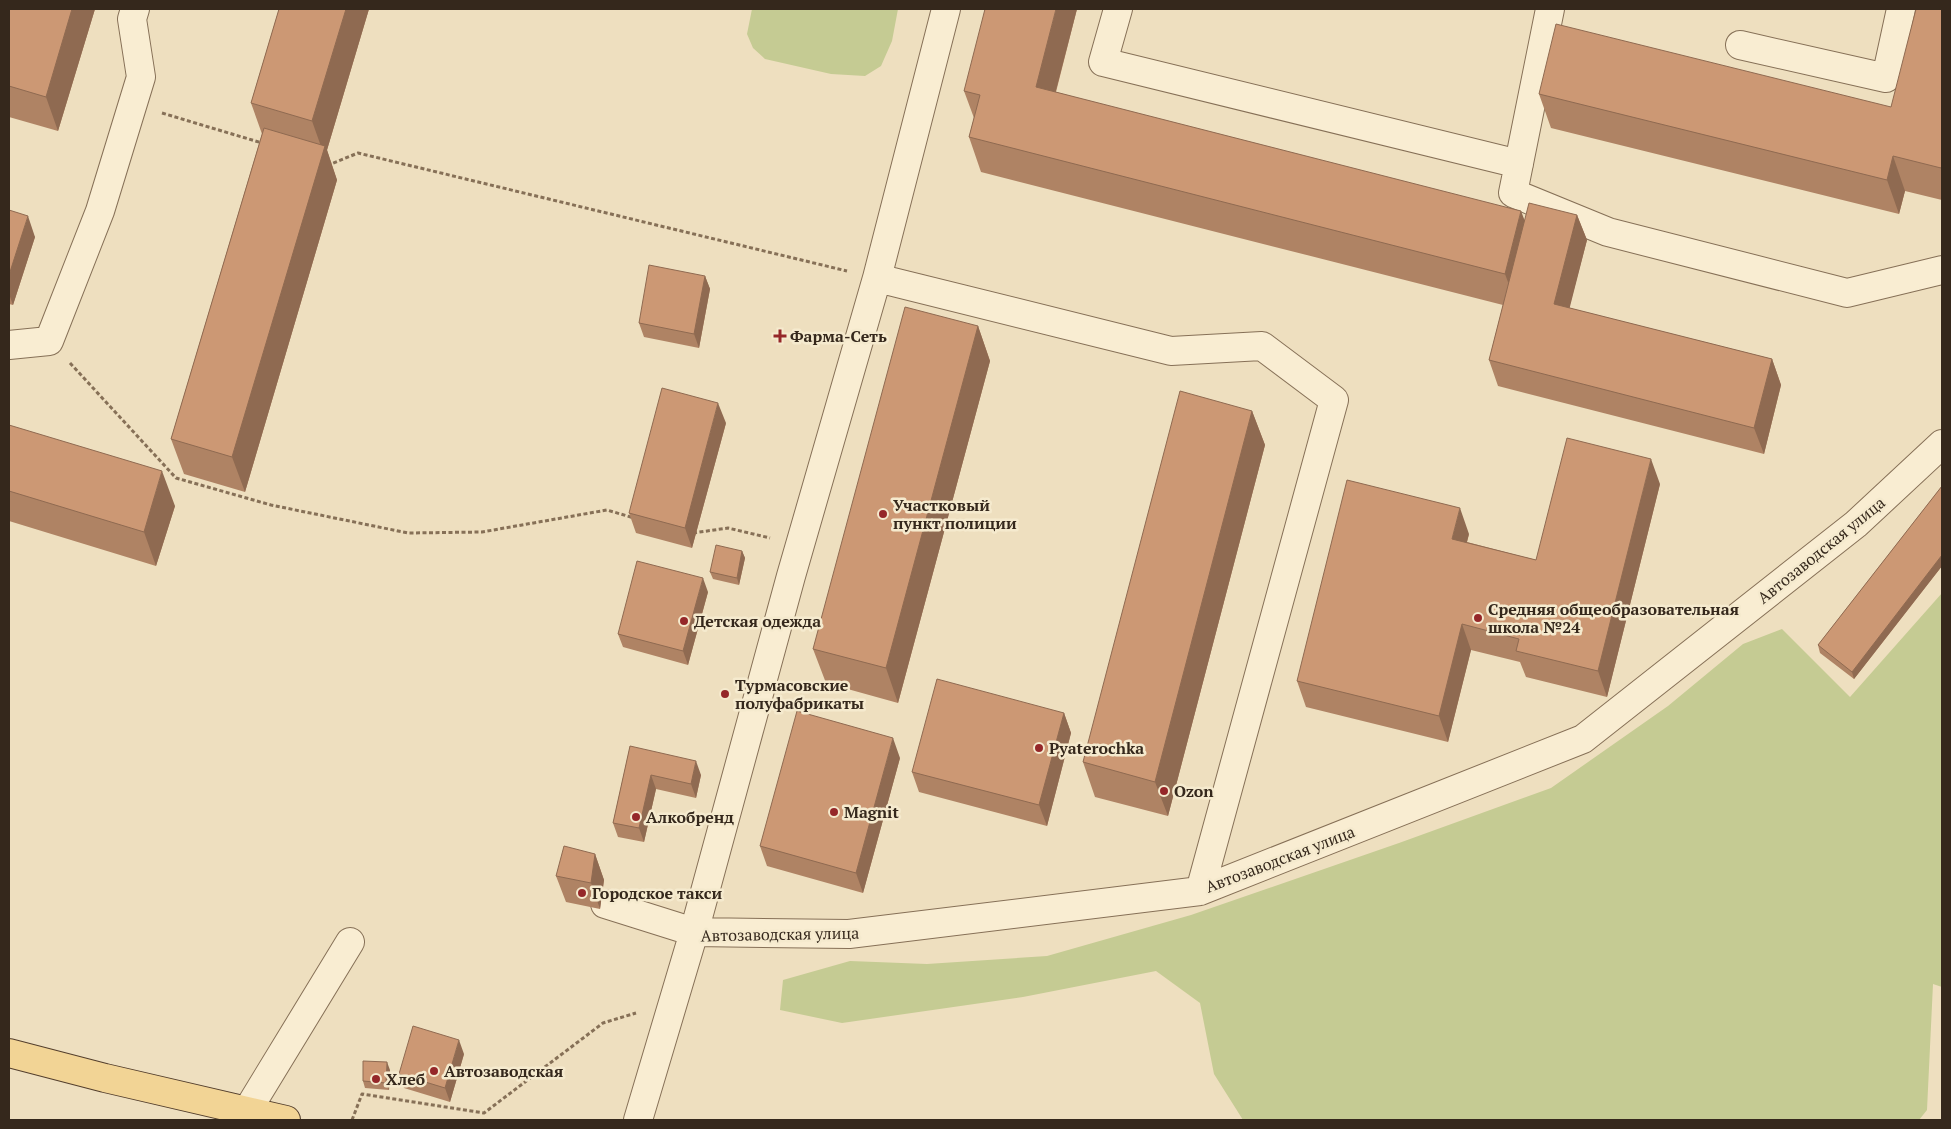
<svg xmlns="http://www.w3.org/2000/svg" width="1951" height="1129" viewBox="0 0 1951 1129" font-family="'PT Serif',serif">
	<rect width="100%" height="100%" fill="#eedfbf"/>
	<path fill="#c5cb93" d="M 752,9 L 898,9 L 892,41 L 881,66 L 865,76 L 831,74 L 765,59 L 753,48 L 747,34 Z
		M 1942,593 L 1942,987 L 1933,984 L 1927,1110 L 1919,1120 L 1243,1120 L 1214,1074 L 1200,1003 L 1156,971 L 1023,997 L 842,1023 L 780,1010 L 783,980 L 850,961 L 927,964 L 1047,956 L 1191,915 L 1399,843 L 1551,788 L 1668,706 L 1743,644 L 1782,629 L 1850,697 Z"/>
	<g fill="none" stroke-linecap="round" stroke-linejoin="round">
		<g stroke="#867057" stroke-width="30">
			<path id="minor" d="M 946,9 L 877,278 L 1171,351 L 1262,346 L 1334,400 L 1200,891
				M 1118,9 L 1103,62 L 1519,164
				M 1550,9 L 1513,193 L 1608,232 L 1847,293 L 1942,270
				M 1740,45 L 1886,78 L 1901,9
				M 9,345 L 49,341 L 100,211 L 141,77 L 132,19 L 135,9
				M 605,904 L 694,932 L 791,576 L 877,278
				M 247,1111 L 350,942
				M 638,1120 L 694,932 L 849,934 L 1200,891 L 1583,739 L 1856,524 L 1942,444"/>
		</g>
		<g stroke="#533e2c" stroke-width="30">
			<path id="major" d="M 9,1053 L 105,1078 L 286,1120"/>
		</g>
		<path stroke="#867057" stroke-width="3" stroke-dasharray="4 2.5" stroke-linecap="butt" d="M 162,113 L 262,143
			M 327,163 L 331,164 L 358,153 L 847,271
			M 70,363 L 176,478 L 271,505 L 408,533 L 482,532 L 607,510 L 634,518
			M 693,533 L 728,528 L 770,538
			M 352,1120 L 362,1094 L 484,1113 L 603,1023 L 636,1013"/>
		<use href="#minor" stroke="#f9edd2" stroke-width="28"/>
		<use href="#major" stroke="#f2d495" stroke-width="28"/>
	</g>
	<path fill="#af8364" d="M 9,9 L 95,9 L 58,131 L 9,117 Z
		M 279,9 L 369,9 L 327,150 L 337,180 L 245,492 L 184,474 L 171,439 L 262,134 L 251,103 Z
		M 1077,9 L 1056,92 L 1525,220 L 1577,215 L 1587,240 L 1569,308 L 1772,359 L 1781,385 L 1764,454 L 1498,386 L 1489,360 L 1503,305 L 981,172 L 969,137 L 974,118 L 964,91 Z
		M 1942,9 L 1942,200 L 1905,191 L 1899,214 L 1551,128 L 1539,94 L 1891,107 Z
		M 9,210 L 35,237 L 13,305 L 9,304 Z
		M 705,276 L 710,289 L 699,348 L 644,337 L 639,323 Z
		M 978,326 L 990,361 L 898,703 L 826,683 L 813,649 Z
		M 1252,411 L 1265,445 L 1168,816 L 1095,797 L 1083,762 Z
		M 726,423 L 692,548 L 636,533 L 629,513 Z
		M 9,425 L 175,506 L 156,566 L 9,521 Z
		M 1660,484 L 1607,697 L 1526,677 L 1520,662 L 1471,650 L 1448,742 L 1306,707 L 1297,681 L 1469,534 L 1467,542 L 1536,560 Z
		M 1942,486 L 1942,566 L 1854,679 L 1820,653 L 1818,645 Z
		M 742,551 L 745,558 L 739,585 L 713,579 L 710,572 Z
		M 708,592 L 688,665 L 623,647 L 618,634 Z
		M 1064,713 L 1071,733 L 1047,826 L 919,792 L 912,772 Z
		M 630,746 L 701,775 L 696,798 L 656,789 L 644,842 L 618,837 L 613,823 Z
		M 900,758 L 863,893 L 767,866 L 760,846 Z
		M 595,854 L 604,880 L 600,909 L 566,902 L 556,876 Z
		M 464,1054 L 450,1102 L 404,1088 L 399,1074 Z
		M 390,1070 L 389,1090 L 365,1088 L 363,1081 Z"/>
	<path fill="#8f6a51" d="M 72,9 L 95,9 L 58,131 L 46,97 Z
		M 346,9 L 369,9 L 327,150 L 337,180 L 245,492 L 232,457 L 323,152 L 312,121 Z
		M 1056,9 L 1077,9 L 1048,121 L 1036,87 Z
		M 1893,156 L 1905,191 L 1899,214 L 1887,180 Z
		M 1521,211 L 1534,245 L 1518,309 L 1505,274 Z
		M 1577,215 L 1587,240 L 1564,330 L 1554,304 Z
		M 28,216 L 35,237 L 13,305 L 9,294 L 9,275 Z
		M 705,276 L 710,289 L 699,348 L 694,334 Z
		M 978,326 L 990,361 L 898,703 L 886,668 Z
		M 1772,359 L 1781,385 L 1764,454 L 1754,428 Z
		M 718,403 L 726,423 L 692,548 L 685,528 Z
		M 1252,411 L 1265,445 L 1168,816 L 1155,782 Z
		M 1651,459 L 1660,484 L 1607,697 L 1598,671 Z
		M 162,471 L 175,506 L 156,566 L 144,532 Z
		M 1460,508 L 1469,534 L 1461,564 L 1452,539 Z
		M 742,551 L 745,558 L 739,585 L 737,578 Z
		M 1942,555 L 1942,566 L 1854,679 L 1852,672 Z
		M 703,578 L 708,592 L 688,665 L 683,651 Z
		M 1462,624 L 1471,650 L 1448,742 L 1439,716 Z
		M 1064,713 L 1071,733 L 1047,826 L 1039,805 Z
		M 893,738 L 900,758 L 863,893 L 856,873 Z
		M 696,761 L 701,775 L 696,798 L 691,784 Z
		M 651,775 L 656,789 L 644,842 L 639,828 Z
		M 595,854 L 604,880 L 600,909 L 591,883 Z
		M 459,1040 L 464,1054 L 450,1102 L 445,1088 Z
		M 387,1062 L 390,1070 L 389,1090 L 386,1083 Z"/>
	<path fill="#cc9874" stroke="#8f6a51" d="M 9,9 L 72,9 L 46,97 L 9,86 Z
		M 279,9 L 346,9 L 312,121 L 251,103 Z
		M 985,9 L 1056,9 L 1036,87 L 1521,211 L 1505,274 L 969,137 L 980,95 L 964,91 Z
		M 1916,9 L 1942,9 L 1942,165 L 1941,168 L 1893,156 L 1887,180 L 1539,94 L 1556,24 L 1891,107 Z
		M 264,128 L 325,146 L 232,457 L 171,439 Z
		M 1529,203 L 1577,215 L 1554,304 L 1772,359 L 1754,428 L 1489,360 Z
		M 9,210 L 28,216 L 9,275 Z
		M 649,265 L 705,276 L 694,334 L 639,323 Z
		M 905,307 L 978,326 L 886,668 L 813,649 Z
		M 662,388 L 718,403 L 685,528 L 629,513 Z
		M 1180,391 L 1252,411 L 1155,782 L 1083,762 Z
		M 9,425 L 162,471 L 144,532 L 9,491 Z
		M 1567,438 L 1651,459 L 1598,671 L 1516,651 L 1519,639 L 1462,624 L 1439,716 L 1297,681 L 1347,480 L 1460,508 L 1452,539 L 1536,560 Z
		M 1942,486 L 1942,555 L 1852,672 L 1818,645 Z
		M 716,545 L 742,551 L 737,578 L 710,572 Z
		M 637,561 L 703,578 L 683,651 L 618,634 Z
		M 937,679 L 1064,713 L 1039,805 L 912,772 Z
		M 797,711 L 893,738 L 856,873 L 760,846 Z
		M 630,746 L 696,761 L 691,784 L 651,775 L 639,828 L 613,823 Z
		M 564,846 L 595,854 L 591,883 L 556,876 Z
		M 413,1026 L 459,1040 L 445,1088 L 399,1074 Z
		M 363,1061 L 387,1062 L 386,1083 L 363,1081 Z"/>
	<g fill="#952729" stroke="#f5eace" stroke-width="2">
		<path d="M777.5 328.5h5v5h5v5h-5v5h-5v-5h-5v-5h5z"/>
		<circle cx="883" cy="514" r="5"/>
		<circle cx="1478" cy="618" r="5"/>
		<circle cx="684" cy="621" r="5"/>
		<circle cx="725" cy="694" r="5"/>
		<circle cx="1039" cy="748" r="5"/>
		<circle cx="1164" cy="791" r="5"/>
		<circle cx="834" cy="812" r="5"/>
		<circle cx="636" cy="817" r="5"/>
		<circle cx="582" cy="893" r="5"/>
		<circle cx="434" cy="1071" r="5"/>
		<circle cx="376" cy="1079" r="5"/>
	</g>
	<g text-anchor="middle" stroke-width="5" stroke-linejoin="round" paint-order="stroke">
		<g font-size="16" font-weight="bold" fill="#35281c" stroke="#f5eace" text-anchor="start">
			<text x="790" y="342">Фарма-Сеть</text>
			<text x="893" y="511">Участковый<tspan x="893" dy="18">пункт полиции</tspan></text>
			<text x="1488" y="615">Средняя общеобразовательная<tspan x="1488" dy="18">школа №24</tspan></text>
			<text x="694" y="627">Детская одежда</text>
			<text x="735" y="691">Турмасовские<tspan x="735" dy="18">полуфабрикаты</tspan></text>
			<text x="1049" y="754">Pyaterochka</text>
			<text x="1174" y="797">Ozon</text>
			<text x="844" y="818">Magnit</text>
			<text x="646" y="823">Алкобренд</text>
			<text x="592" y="899">Городское такси</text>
			<text x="444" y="1077">Автозаводская</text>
			<text x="386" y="1085">Хлеб</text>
		</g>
		<g font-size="16" fill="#35281c" stroke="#f5eace">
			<text transform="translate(1821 550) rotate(-39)" y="6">Автозаводская улица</text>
			<text transform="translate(1280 859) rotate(-21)" y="6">Автозаводская улица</text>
			<text transform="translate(780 934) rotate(-1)" y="6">Автозаводская улица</text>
		</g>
	</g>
	<rect width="1951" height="1129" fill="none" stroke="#35281c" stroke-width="20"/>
</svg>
